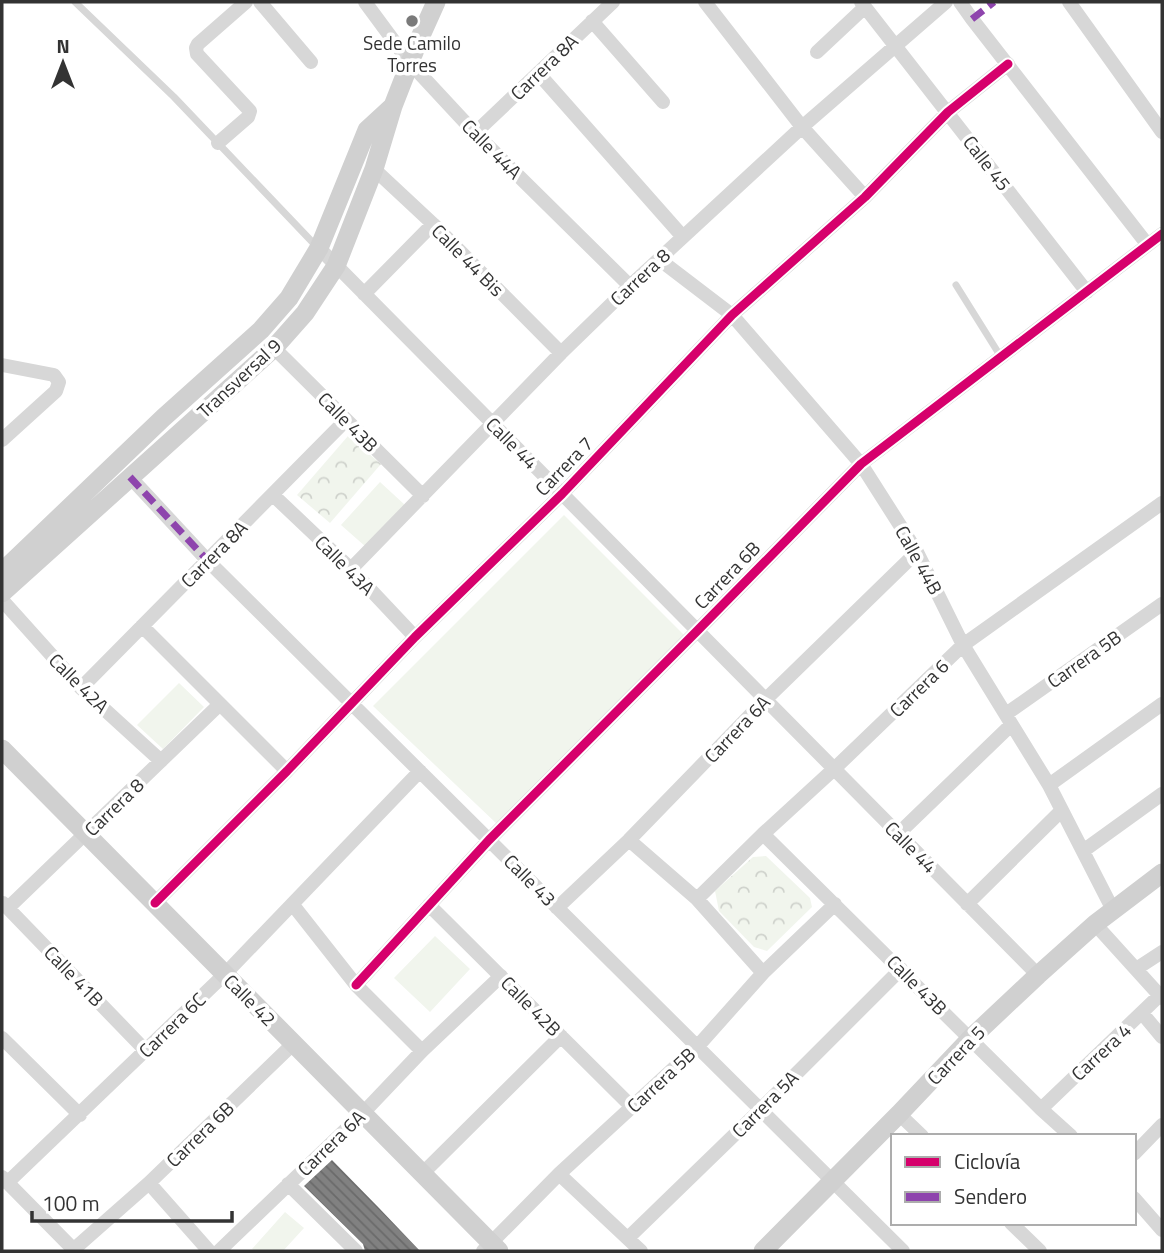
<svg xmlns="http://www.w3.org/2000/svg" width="1164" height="1253" viewBox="0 0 1164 1253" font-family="'Titillium Web',sans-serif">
	<defs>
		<pattern id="park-crowns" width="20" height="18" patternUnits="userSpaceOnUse" patternTransform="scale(1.75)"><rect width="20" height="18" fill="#f1f5ed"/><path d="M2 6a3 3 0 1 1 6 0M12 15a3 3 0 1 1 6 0" fill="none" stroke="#cfd2cc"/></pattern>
		<pattern id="building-back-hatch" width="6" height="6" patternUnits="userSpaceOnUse" patternTransform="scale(1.75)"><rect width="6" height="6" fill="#818181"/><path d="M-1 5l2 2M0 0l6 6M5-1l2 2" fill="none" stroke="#6a6a6a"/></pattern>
	</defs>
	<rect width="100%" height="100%" fill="#fff"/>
	<path fill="url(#park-crowns)" d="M 348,436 L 381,464 L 330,523 L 297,495 Z
		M 766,856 L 810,898 L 812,907 L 767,951 L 754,947 L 719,911 L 715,891 L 753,857 Z"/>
	<path fill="#f1f5ed" d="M 380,482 L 405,505 L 366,547 L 341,525 Z
		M 564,515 L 690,641 L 497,824 L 373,706 Z
		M 179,683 L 204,707 L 163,749 L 137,725 Z
		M 435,936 L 470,969 L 430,1012 L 394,978 Z
		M 285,1212 L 304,1228 L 283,1251 L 255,1251 L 252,1249 Z"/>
	<path fill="url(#building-back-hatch)" d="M 332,1160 L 379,1208 L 420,1251 L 365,1251 L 363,1244 L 304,1186 Z"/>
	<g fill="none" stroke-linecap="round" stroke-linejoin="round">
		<path stroke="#d7d7d7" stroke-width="7" d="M 75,2 L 174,97 L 318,248
			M 956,285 L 1001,357"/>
		<path stroke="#d7d7d7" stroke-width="14" d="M 260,2 L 311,62
			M 365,2 L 410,63 L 475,133 L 630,286
			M 705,2 L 802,127 L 865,197
			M 861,2 L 1087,292
			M 960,2 L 972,19 L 1147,244
			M 1069,2 L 1162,132
			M 592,21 L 663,102
			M 817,52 L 865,7
			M 538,73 L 683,237
			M 475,133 L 613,2
			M 218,143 L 248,117 L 250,111 L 197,54 L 196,48 L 198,44 L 246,2
			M 374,169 L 433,224 L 561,353
			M 319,248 L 1038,975
			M 660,260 L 732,315 L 861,464 L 917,552 L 963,645 L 1049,785 L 1113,910
			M 364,294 L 433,224
			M 274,348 L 423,496
			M 2,365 L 54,375 L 59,382 L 56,391 L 2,440
			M 130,477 L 208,561 L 903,1251
			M 273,495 L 351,569 L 415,637
			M 351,569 L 561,353 L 630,286 L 802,127 L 946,2
			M 2,600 L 81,688 L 161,761
			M 142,626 L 287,771
			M 81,688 L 346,420
			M 1006,714 L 1162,604
			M 1049,785 L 1162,704
			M 763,834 L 1041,1109 L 1071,1136
			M 898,834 L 1011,725
			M 629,840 L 697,899 L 763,973
			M 1083,851 L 1162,794
			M 697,899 L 763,834 L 834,769 L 963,645 L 1162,503
			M 3,903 L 145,1050
			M 155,903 L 287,771 L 415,637 L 562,494 L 732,315 L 865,197 L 948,112 L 1008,64
			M 967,904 L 1061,811
			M 293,905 L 356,985 L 422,1051
			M 429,905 L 632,1107
			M 8,908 L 219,705
			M 557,908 L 629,840 L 765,700 L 917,552
			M 1095,924 L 1162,998
			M 1136,969 L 1162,952
			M 356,985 L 489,840 L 697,631 L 861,464 L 1162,234
			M 1142,1013 L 1162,1037
			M 2,1038 L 80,1115
			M 1041,1109 L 1160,995
			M 899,1114 L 922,1136
			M 1134,1154 L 1162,1125
			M 422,1174 L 561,1036
			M 559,1174 L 641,1251
			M 2,1177 L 75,1251
			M 7,1183 L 225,974 L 420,771
			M 149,1183 L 209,1251
			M 288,1184 L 356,1251
			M 1134,1198 L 1162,1230
			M 1011,1223 L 1040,1251
			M 628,1238 L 760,1110 L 901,969
			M 73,1250 L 149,1183 L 293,1044
			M 219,1251 L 363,1113 L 422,1051 L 501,976
			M 483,1251 L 559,1174 L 697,1047 L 763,973 L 835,904"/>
		<path stroke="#d0d0d0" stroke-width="19" d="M 2,572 L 163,418 L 261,330 L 289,298 L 319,248 L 367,130 L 392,107
			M 2,593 L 274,348 L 305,313 L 336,266 L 374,169 L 393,106 L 418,42 L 436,2
			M 2,749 L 499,1251
			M 763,1251 L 899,1114 L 971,1038 L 1038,975 L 1095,924 L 1162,873"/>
		<path stroke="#8e44ad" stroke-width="7" stroke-dasharray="14 7" stroke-linecap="butt" d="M 972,19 L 994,2
			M 130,477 L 208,561"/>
		<g stroke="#fff" stroke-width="13">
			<path id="cycleway" d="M 155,903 L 287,771 L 415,637 L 562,494 L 732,315 L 865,197 L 948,112 L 1008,64
				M 356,985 L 489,840 L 697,631 L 861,464 L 1162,234"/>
		</g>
		<use href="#cycleway" stroke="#d6006c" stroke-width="9"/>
	</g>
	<circle fill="#7a7a7a" stroke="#fff" stroke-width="2.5" cx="412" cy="21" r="7"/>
	<g text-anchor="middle" stroke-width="7" stroke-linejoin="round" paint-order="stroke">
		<g font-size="19" fill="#333" stroke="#fff">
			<text x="412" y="50">Sede Camilo<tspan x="412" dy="22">Torres</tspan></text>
		</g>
		<g font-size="19" fill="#333" stroke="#fff">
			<text transform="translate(544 67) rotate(-44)" y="7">Carrera 8A</text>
			<text transform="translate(492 149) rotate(45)" y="7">Calle 44A</text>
			<text transform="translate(987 163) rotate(52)" y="7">Calle 45</text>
			<text transform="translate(468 260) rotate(45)" y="7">Calle 44 Bis</text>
			<text transform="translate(640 277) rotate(-43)" y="7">Carrera 8</text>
			<text transform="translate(239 378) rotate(-43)" y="7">Transversal 9</text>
			<text transform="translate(348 422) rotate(45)" y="7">Calle 43B</text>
			<text transform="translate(512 443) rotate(45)" y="7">Calle 44</text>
			<text transform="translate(564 466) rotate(-46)" y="7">Carrera 7</text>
			<text transform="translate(214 554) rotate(-45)" y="7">Carrera 8A</text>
			<text transform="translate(919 560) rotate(61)" y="7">Calle 44B</text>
			<text transform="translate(345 565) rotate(45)" y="7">Calle 43A</text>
			<text transform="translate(727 575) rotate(-46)" y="7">Carrera 6B</text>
			<text transform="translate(1084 659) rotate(-35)" y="7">Carrera 5B</text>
			<text transform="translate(79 683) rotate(45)" y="7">Calle 42A</text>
			<text transform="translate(919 688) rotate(-44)" y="7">Carrera 6</text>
			<text transform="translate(737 729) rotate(-46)" y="7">Carrera 6A</text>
			<text transform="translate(114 807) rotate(-44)" y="7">Carrera 8</text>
			<text transform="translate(911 847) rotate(45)" y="7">Calle 44</text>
			<text transform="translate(530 880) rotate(45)" y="7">Calle 43</text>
			<text transform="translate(74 976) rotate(46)" y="7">Calle 41B</text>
			<text transform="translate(917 985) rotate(45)" y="7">Calle 43B</text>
			<text transform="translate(250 1000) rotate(45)" y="7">Calle 42</text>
			<text transform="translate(531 1006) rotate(45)" y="7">Calle 42B</text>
			<text transform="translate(172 1025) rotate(-44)" y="7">Carrera 6C</text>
			<text transform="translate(1101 1052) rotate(-43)" y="7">Carrera 4</text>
			<text transform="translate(956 1055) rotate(-46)" y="7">Carrera 5</text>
			<text transform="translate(661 1080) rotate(-43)" y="7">Carrera 5B</text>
			<text transform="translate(765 1104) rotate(-45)" y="7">Carrera 5A</text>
			<text transform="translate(200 1134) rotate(-44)" y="7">Carrera 6B</text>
			<text transform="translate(331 1143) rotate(-44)" y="7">Carrera 6A</text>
		</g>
	</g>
	<rect width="1164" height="1253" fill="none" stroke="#333333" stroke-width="7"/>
	<rect x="891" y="1134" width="245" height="91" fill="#ffffff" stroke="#adadad" stroke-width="2"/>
	<rect x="905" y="1157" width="35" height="10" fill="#d6006c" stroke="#adadad" stroke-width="2"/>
	<text x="954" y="1169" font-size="21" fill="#333333">Ciclovía</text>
	<rect x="905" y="1192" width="35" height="10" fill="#8e44ad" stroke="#adadad" stroke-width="2"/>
	<text x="954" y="1204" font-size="21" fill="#333333">Sendero</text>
	<g transform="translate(63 63)" stroke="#ffffff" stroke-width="5" paint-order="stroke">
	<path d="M0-5L12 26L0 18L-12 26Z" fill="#333333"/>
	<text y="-10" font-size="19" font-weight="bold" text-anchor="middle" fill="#333333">N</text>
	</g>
	<path d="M32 1211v10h200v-10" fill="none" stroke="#333333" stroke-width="3.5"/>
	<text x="42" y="1211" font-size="21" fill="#333333" stroke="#ffffff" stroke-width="5" paint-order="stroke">100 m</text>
</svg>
